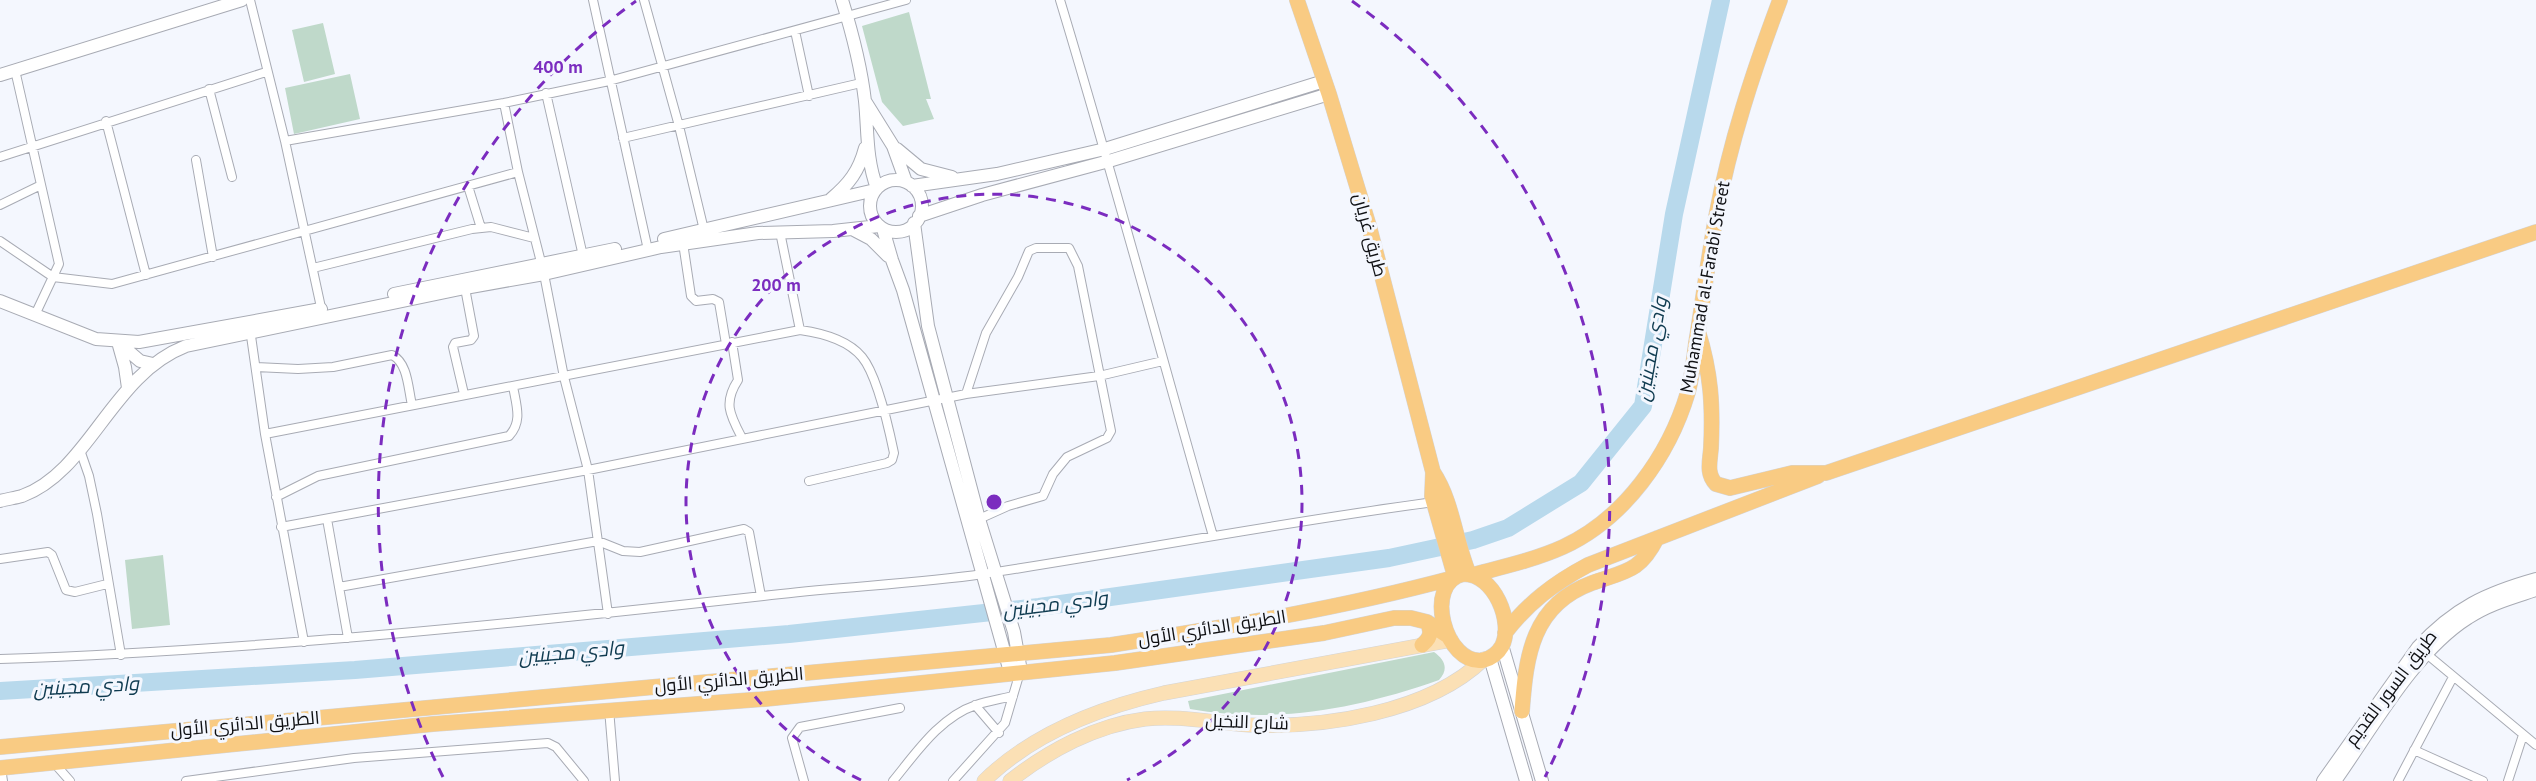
<svg xmlns="http://www.w3.org/2000/svg" width="2536" height="781" viewBox="0 0 2536 781" font-family="'PT Sans',Cairo,sans-serif">
	<rect width="100%" height="100%" fill="#f4f7fe"/>
	<path fill="#bfd9ca" d="M 909,12 L 931,99 L 926,99 L 934,119 L 903,126 L 882,102 L 862,26 Z
		M 323,23 L 335,74 L 304,82 L 292,30 Z
		M 350,74 L 360,119 L 294,134 L 285,88 Z
		M 163,555 L 170,625 L 132,629 L 125,560 Z
		M 1434,652 C 1445,660 1449,669 1439,680 C 1356,709 1278,724 1190,709 L 1188,701 Z"/>
	<g fill="none" stroke-linecap="round" stroke-linejoin="round">
		<path stroke="#b8d9ec" stroke-width="18" d="M 0,691 L 355,670 L 789,634 L 1039,607 L 1389,558 L 1473,540 L 1508,528 L 1581,483 L 1643,406 L 1674,214 L 1721,0"/>
		<g stroke="#a8abb4" stroke-width="10">
			<path id="street" d="M 250,0 L 285,141 L 322,312
				M 593,0 L 648,250
				M 644,0 L 679,126 L 704,230
				M 1060,0 C 1114,178 1162,358 1213,536
				M 795,31 L 809,96
				M 15,70 L 59,264 L 35,315
				M 209,89 L 232,177
				M 546,93 L 583,256
				M 504,103 L 518,172
				M 106,121 L 146,275
				M 623,138 L 861,83
				M 285,141 L 504,103 L 609,81 L 906,0
				M 0,157 L 266,72
				M 196,160 L 213,257
				M 468,186 L 481,228
				M 0,205 L 41,185
				M 780,232 L 800,330
				M 0,241 L 53,277 L 112,284 L 518,172 L 544,274 L 564,377 L 588,470 L 608,614
				M 683,243 L 691,296 L 696,301 L 713,299 L 719,302 L 726,344
				M 313,268 L 472,229 L 491,227 L 534,238
				M 250,329 L 265,434 L 304,642
				M 732,342 L 738,380 C 723,403 730,415 742,438
				M 256,367 L 298,369 L 333,367 L 392,355 C 408,363 408,388 412,405
				M 464,394 L 453,347 L 455,343 L 471,340 L 474,336 L 465,288
				M 966,394 L 986,333 L 1018,277 L 1029,251 L 1036,248 L 1069,248 L 1078,266 L 1111,431 L 1107,438 L 1067,457 L 1053,474 L 1043,496 L 1008,506 L 979,519
				M 265,434 L 800,330 C 822,333 847,339 862,357 C 877,375 889,429 894,453 L 892,460 L 887,463 L 809,481
				M 80,450 L 89,476 L 97,514 L 121,655
				M 276,497 L 318,476 L 509,436 C 523,421 516,405 513,386
				M 327,519 L 348,638
				M 281,527 L 588,470 L 966,394 L 1099,376 L 1163,361
				M 0,559 L 48,552 L 52,555 L 66,590 L 75,592 L 107,584
				M 339,587 L 598,541 L 623,551 L 640,552 L 744,529 L 749,532 L 761,596
				M 2423,651 L 2536,745
				M 0,659 C 261,650 521,623 781,594 C 848,586 916,584 983,574 C 1134,551 1283,522 1434,502
				M 975,705 L 999,733
				M 609,709 L 615,781
				M 2414,750 L 2483,781
				M 55,764 L 70,781
				M 1,768 L 3,781
				M 186,781 L 354,758 L 548,743 L 556,747 L 584,781
				M 804,781 L 792,738 L 800,727 L 900,708
				M 893,781 C 916,753 940,717 976,705 C 988,701 1001,699 1013,696
				M 953,781 L 1005,723 L 1020,672
				M 2398,781 L 2453,677
				M 2508,781 L 2523,735"/>
		</g>
		<g stroke="#a8abb4" stroke-width="14">
			<path id="secondary" d="M 842,0 C 852,32 861,67 865,101 C 868,131 866,159 877,188
				M 0,75 L 242,0
				M 865,101 L 893,146 L 906,182
				M 897,149 L 921,169 L 952,177
				M870 206a26 26 0 1 1 52 0a26 26 0 1 1-52 0Z
				M 912,186 L 997,174 L 1105,149 L 1324,81
				M 831,199 C 849,184 859,171 865,148
				M 919,216 L 982,195 L 1109,161 L 1329,94
				M 914,223 L 928,326 L 979,519 L 1014,632 L 1021,671
				M 852,229 L 871,239 L 888,256
				M 883,229 L 892,260 L 903,290 L 1010,672
				M 664,239 L 875,190
				M 394,294 L 615,249
				M 0,301 L 96,339 L 139,342 L 321,309
				M 118,342 L 125,367 L 128,388
				M 119,343 L 140,361 L 153,364
				M 0,501 C 7,499 15,498 22,496 C 90,471 111,375 186,346 L 465,288 L 544,274 L 661,247 L 758,233 L 833,231 L 879,226
				M 1502,645 L 1542,781
				M 1490,658 L 1526,781
				M 2323,781 L 2418,647 C 2454,608 2486,593 2536,579
				M 2335,781 C 2372,729 2414,652 2468,618 C 2489,604 2512,598 2536,590"/>
		</g>
		<g stroke="#d4d4d5" stroke-width="15">
			<path id="primary" d="M 984,781 C 1033,733 1098,708 1164,693 L 1451,640
				M 1010,781 C 1048,751 1096,725 1145,719 C 1179,715 1214,723 1249,725 C 1324,728 1428,713 1484,659"/>
		</g>
		<g stroke="#d4d4d5" stroke-width="16">
			<path id="highway" d="M 1297,0 L 1329,94 L 1369,226 L 1433,472 C 1453,502 1455,541 1469,574
				M 1698,331 C 1711,373 1713,405 1711,448 C 1710,461 1706,474 1716,484 L 1730,488 L 1792,473 L 1826,473 L 2536,232
				M 1433,472 L 1432,496 L 1455,577
				M 1464,574 C 1494,574 1514,622 1502,646 C 1498,653 1491,658 1484,660 C 1445,667 1422,582 1464,574 Z
				M 1472,575 C 1502,567 1534,560 1563,547 C 1624,519 1669,456 1688,392 C 1692,377 1694,359 1696,343 C 1703,301 1708,259 1716,217 C 1730,142 1753,72 1780,0
				M 1505,633 C 1528,603 1554,583 1588,565 L 1818,476
				M 1422,645 C 1431,638 1432,631 1427,622
				M 1522,711 C 1526,656 1532,605 1592,583 C 1626,571 1640,572 1657,538
				M 0,747 L 1111,645 C 1227,627 1341,608 1453,578
				M 0,768 L 433,724 L 765,699 L 1115,663 L 1324,633 L 1394,618 L 1411,618 L 1427,622 L 1448,636"/>
		</g>
		<use href="#street" stroke="#fff" stroke-width="8"/>
		<use href="#secondary" stroke="#fff" stroke-width="12"/>
		<use href="#primary" stroke="#fbe0b5" stroke-width="14"/>
		<use href="#highway" stroke="#f9cb83" stroke-width="15"/>
	</g>
	<g fill="none" stroke="#7b2cbf" stroke-width="3" stroke-dasharray="10 8">
		<path d="M861 780A308 308 0 1 1 1127 780"/>
		<path d="M443 777A616 616 0 0 1 636 1M1352 1A616 616 0 0 1 1545 777"/>
	</g>
	<g text-anchor="middle" stroke-width="6" stroke-linejoin="round" paint-order="stroke">
		<g font-size="18" fill="#0f1013" stroke="#f4f7fe">
			<text transform="translate(1370 235) rotate(75)" y="6">طريق غريان</text>
			<text transform="translate(1705 287) rotate(-80)" y="6">Muhammad al-Farabi Street</text>
			<text transform="translate(1212 628) rotate(-9)" y="6">الطريق الدائري الأول</text>
			<text transform="translate(729 680) rotate(-5)" y="6">الطريق الدائري الأول</text>
			<text transform="translate(2391 688) rotate(-53)" y="6">طريق السور القديم</text>
			<text transform="translate(1247 722) rotate(2)" y="6">شارع النخيل</text>
			<text transform="translate(245 724) rotate(-5)" y="6">الطريق الدائري الأول</text>
		</g>
		<g font-size="20" font-style="italic" fill="#0f3b50" stroke="#f4f7fe">
			<text transform="translate(1651 349) rotate(-80)" y="7">وادي مجينين</text>
			<text transform="translate(1055 604) rotate(-7)" y="7">وادي مجينين</text>
			<text transform="translate(571 652) rotate(-5)" y="7">وادي مجينين</text>
			<text transform="translate(86 686) rotate(-3)" y="7">وادي مجينين</text>
		</g>
	</g>
	<circle cx="994" cy="502" r="9" fill="#7b2cbf" stroke="#f4f7fe" stroke-width="3"/>
	<g font-size="18" text-anchor="middle" font-weight="bold" fill="#7b2cbf" stroke="#f4f7fe" stroke-width="6" stroke-linejoin="round" paint-order="stroke">
		<text x="558" y="73">400 m</text>
		<text x="776" y="291">200 m</text>
	</g>
</svg>
